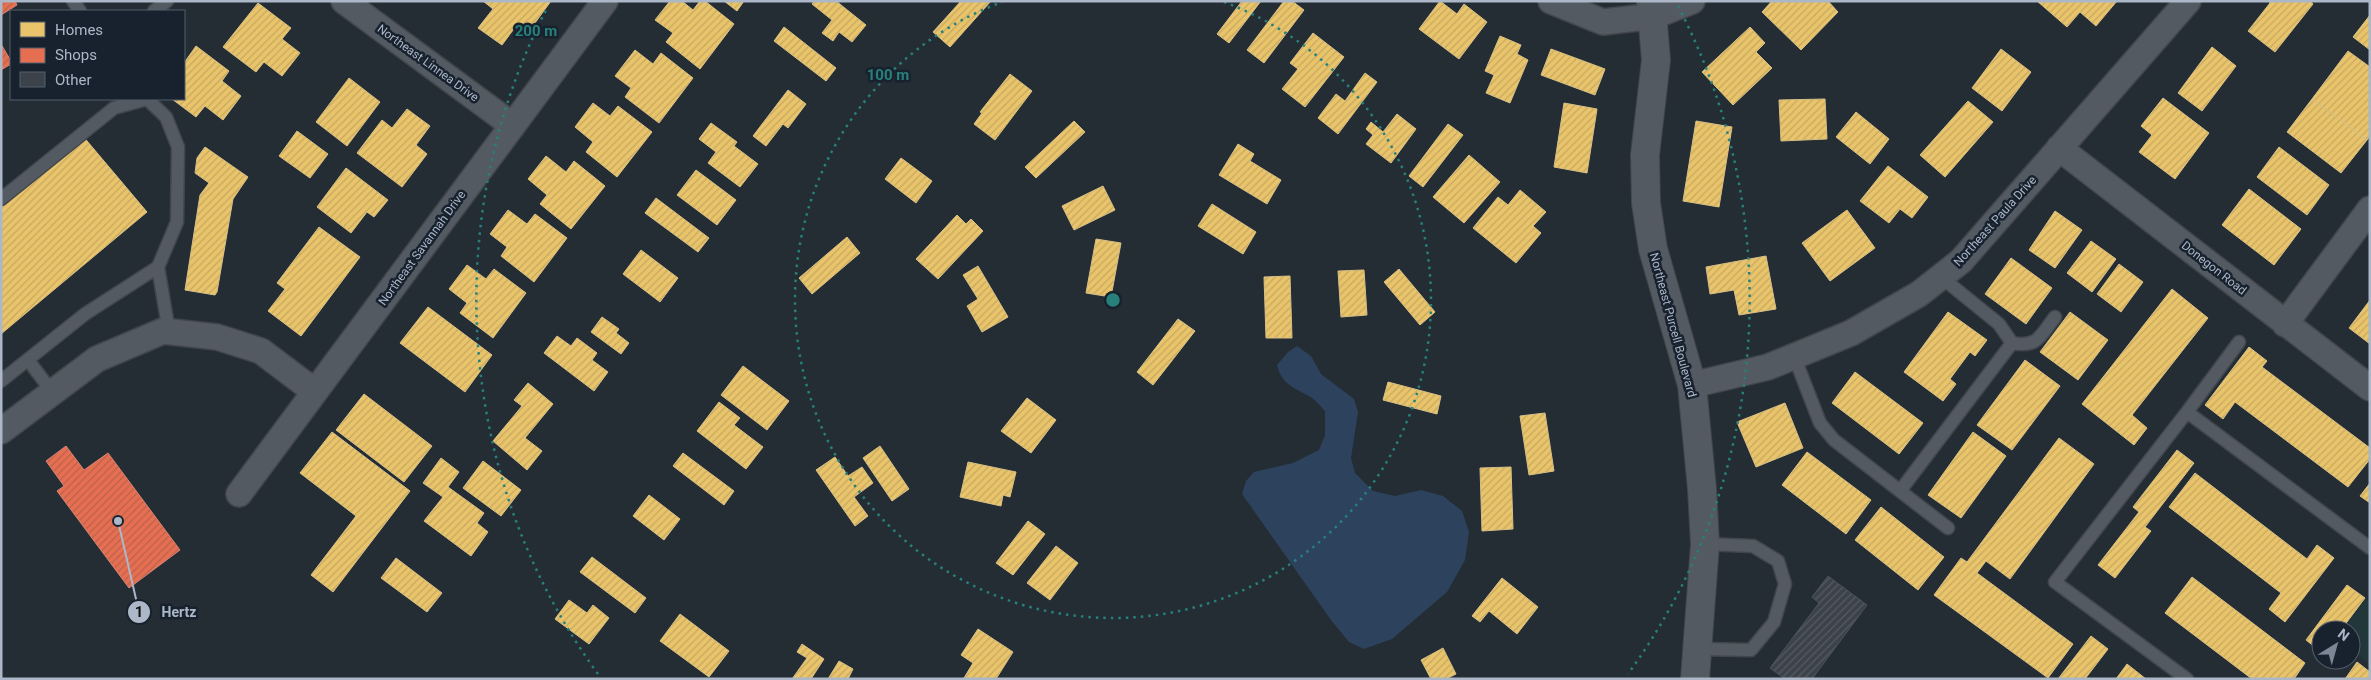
<svg xmlns="http://www.w3.org/2000/svg" width="2371" height="680" viewBox="0 0 2371 680" font-family="Roboto,sans-serif">
	<defs>
		<pattern id="homes-hatch" width="6" height="6" patternUnits="userSpaceOnUse" patternTransform="scale(1.25)"><rect width="6" height="6" fill="#e9c46a"/><path d="M-1 1l2-2M0 6l6-6M5 7l2-2" fill="none" stroke="#c5a861"/></pattern>
		<pattern id="shops-hatch" width="6" height="6" patternUnits="userSpaceOnUse" patternTransform="scale(1.25)"><rect width="6" height="6" fill="#e76f51"/><path d="M-1 1l2-2M0 6l6-6M5 7l2-2" fill="none" stroke="#ba614c"/></pattern>
		<pattern id="building-hatch" width="6" height="6" patternUnits="userSpaceOnUse" patternTransform="scale(1.25)"><rect width="6" height="6" fill="#3c424a"/><path d="M-1 1l2-2M0 6l6-6M5 7l2-2" fill="none" stroke="#565b63"/></pattern>
	</defs>
	<rect width="100%" height="100%" fill="#242c34"/>
	<path fill="#21373a" d="M 2366,599 L 2370,602 L 2370,664 L 2351,650 L 2351,630 L 2342,630 Z"/>
	<path fill="#2d435d" d="M 1297,346 L 1311,356 L 1321,374 L 1354,399 L 1358,412 L 1351,458 L 1355,473 L 1373,491 L 1395,496 L 1421,490 L 1443,496 L 1462,511 L 1469,532 L 1465,560 L 1447,592 L 1392,639 L 1364,649 L 1349,642 L 1331,620 L 1242,494 L 1246,481 L 1254,472 L 1293,463 L 1319,450 L 1325,435 L 1325,411 C 1320,406 1314,398 1307,395 C 1291,386 1282,384 1277,365 L 1288,352 Z"/>
	<path fill="url(#homes-hatch)" stroke="#d7c086" d="M 483,1 L 551,1 L 527,34 L 516,26 L 502,45 L 478,28 L 493,9 Z
		M 670,1 L 682,1 L 693,10 L 700,1 L 705,1 L 734,24 L 700,69 L 666,42 L 673,33 L 655,20 Z
		M 724,1 L 744,1 L 737,11 Z
		M 814,1 L 836,1 L 866,25 L 852,42 L 839,32 L 833,41 L 822,33 L 832,20 L 812,4 Z
		M 961,1 L 994,1 L 991,1 L 950,47 L 933,32 Z
		M 1242,1 L 1261,1 L 1229,43 L 1217,34 Z
		M 1284,1 L 1292,1 L 1304,10 L 1264,63 L 1247,50 Z
		M 1440,1 L 1457,14 L 1464,4 L 1487,22 L 1459,59 L 1419,29 Z
		M 1772,1 L 1828,1 L 1838,12 L 1801,50 L 1762,12 Z
		M 2037,1 L 2117,1 L 2096,26 L 2080,12 L 2067,27 Z
		M 2269,1 L 2310,1 L 2313,4 L 2275,52 L 2248,31 L 2270,3 Z
		M 258,3 L 291,28 L 282,39 L 300,53 L 282,76 L 264,62 L 256,72 L 223,47 Z
		M 2370,15 L 2370,50 L 2353,37 Z
		M 784,27 L 836,68 L 826,81 L 774,41 Z
		M 1750,27 L 1765,43 L 1756,52 L 1772,68 L 1733,105 L 1702,72 Z
		M 1313,33 L 1344,57 L 1305,107 L 1282,89 L 1298,69 L 1290,63 Z
		M 1500,36 L 1521,45 L 1517,54 L 1528,60 L 1510,103 L 1486,93 L 1494,75 L 1485,71 Z
		M 196,46 L 229,71 L 222,81 L 241,96 L 223,120 L 205,106 L 196,117 L 172,99 L 184,99 L 184,63 Z
		M 2212,47 L 2236,66 L 2202,111 L 2178,93 Z
		M 1551,49 L 1605,69 L 1595,95 L 1541,75 Z
		M 2001,49 L 2031,72 L 2002,111 L 1972,88 Z
		M 635,50 L 653,64 L 661,53 L 693,78 L 659,123 L 625,97 L 631,88 L 615,76 Z
		M 2348,51 L 2370,67 L 2370,136 L 2367,140 L 2312,99 Z
		M 1365,73 L 1377,82 L 1338,134 L 1318,118 L 1336,94 L 1345,101 Z
		M 1010,74 L 1032,91 L 995,140 L 974,124 L 982,113 L 980,112 Z
		M 349,78 L 380,102 L 347,146 L 316,122 Z
		M 788,90 L 806,104 L 788,128 L 783,124 L 766,146 L 753,136 Z
		M 2163,98 L 2209,133 L 2175,179 L 2139,152 L 2152,135 L 2141,126 Z
		M 1825,99 L 1827,139 L 1781,141 L 1779,100 Z
		M 2312,99 L 2367,140 L 2341,173 L 2287,132 Z
		M 1968,101 L 1993,122 L 1945,177 L 1920,155 Z
		M 593,103 L 610,116 L 618,106 L 652,132 L 617,177 L 586,152 L 593,142 L 575,127 Z
		M 1564,103 L 1597,109 L 1587,173 L 1554,167 Z
		M 407,109 L 430,126 L 416,145 L 427,154 L 402,187 L 357,153 L 382,120 L 392,128 Z
		M 1856,112 L 1889,139 L 1870,164 L 1836,137 Z
		M 1397,114 L 1416,129 L 1391,163 L 1366,144 L 1373,135 L 1366,129 L 1371,122 L 1383,132 Z
		M 1074,121 L 1085,132 L 1036,178 L 1025,167 Z
		M 1696,121 L 1732,127 L 1719,207 L 1683,201 Z
		M 711,123 L 737,142 L 734,146 L 758,164 L 740,187 L 708,163 L 716,152 L 699,139 Z
		M 1448,124 L 1463,135 L 1423,187 L 1409,176 Z
		M 297,131 L 328,154 L 310,178 L 279,156 Z
		M 82,135 L 147,212 L 1,334 L 1,204 Z
		M 1238,144 L 1254,154 L 1250,161 L 1281,180 L 1267,204 L 1219,175 Z
		M 205,147 L 248,177 L 233,199 L 217,292 L 215,295 L 185,290 L 200,195 L 209,183 L 195,173 L 197,158 Z
		M 2279,147 L 2329,185 L 2307,215 L 2257,177 Z
		M 1469,155 L 1500,182 L 1464,223 L 1433,197 Z
		M 546,156 L 566,172 L 574,161 L 605,186 L 571,229 L 540,204 L 547,195 L 528,179 Z
		M 901,158 L 932,181 L 916,203 L 885,179 Z
		M 1888,166 L 1928,197 L 1912,218 L 1900,209 L 1889,223 L 1860,201 Z
		M 346,168 L 388,200 L 374,217 L 367,212 L 351,233 L 317,207 Z
		M 696,170 L 736,200 L 717,225 L 677,195 Z
		M 1103,186 L 1115,210 L 1074,230 L 1062,206 Z
		M 2249,189 L 2301,229 L 2274,265 L 2222,225 Z
		M 1520,190 L 1546,212 L 1533,226 L 1541,233 L 1516,263 L 1473,228 L 1498,197 L 1508,205 Z
		M 656,198 L 709,238 L 698,252 L 645,213 Z
		M 1212,204 L 1256,232 L 1243,254 L 1198,226 Z
		M 508,210 L 527,224 L 535,214 L 567,238 L 534,282 L 501,256 L 507,247 L 490,234 Z
		M 1847,210 L 1875,248 L 1830,281 L 1802,243 Z
		M 2055,211 L 2082,230 L 2055,268 L 2029,250 Z
		M 957,215 L 966,224 L 971,219 L 983,231 L 938,279 L 916,259 Z
		M 319,227 L 360,257 L 301,336 L 268,311 L 285,289 L 277,283 Z
		M 847,237 L 860,253 L 812,294 L 799,278 Z
		M 1096,239 L 1121,243 L 1111,297 L 1086,293 Z
		M 2091,241 L 2116,259 L 2092,292 L 2067,273 Z
		M 641,250 L 678,278 L 660,302 L 623,274 Z
		M 1766,256 L 1776,309 L 1739,315 L 1734,290 L 1710,294 L 1706,267 Z
		M 2011,258 L 2052,288 L 2026,324 L 1985,294 Z
		M 2119,264 L 2143,282 L 2121,312 L 2097,294 Z
		M 467,265 L 486,279 L 494,269 L 526,293 L 493,338 L 460,313 L 467,303 L 449,289 Z
		M 978,266 L 1008,317 L 982,332 L 967,306 L 978,299 L 963,275 Z
		M 1399,269 L 1435,312 L 1420,325 L 1384,282 Z
		M 1364,270 L 1367,315 L 1341,317 L 1338,271 Z
		M 1290,276 L 1292,338 L 1266,338 L 1264,277 Z
		M 2172,289 L 2208,318 L 2132,415 L 2147,428 L 2134,445 L 2082,404 Z
		M 2370,300 L 2370,344 L 2349,328 Z
		M 428,307 L 492,355 L 465,392 L 400,343 Z
		M 1948,312 L 1987,340 L 1975,356 L 1970,352 L 1950,379 L 1956,384 L 1943,401 L 1904,372 Z
		M 2070,312 L 2108,340 L 2078,380 L 2040,352 Z
		M 602,317 L 619,329 L 616,333 L 629,343 L 621,354 L 591,332 Z
		M 1178,319 L 1195,331 L 1153,385 L 1137,372 Z
		M 557,336 L 571,346 L 577,338 L 597,353 L 592,360 L 608,372 L 594,391 L 544,353 Z
		M 2249,347 L 2267,361 L 2262,367 L 2370,448 L 2370,459 L 2348,487 L 2235,402 L 2223,419 L 2205,405 Z
		M 2025,360 L 2060,386 L 2012,450 L 1977,425 Z
		M 743,366 L 789,401 L 767,430 L 721,395 Z
		M 1855,372 L 1923,423 L 1899,454 L 1832,403 Z
		M 1388,382 L 1441,396 L 1437,414 L 1383,400 Z
		M 528,383 L 553,404 L 525,438 L 542,451 L 527,470 L 493,441 L 522,406 L 514,400 Z
		M 364,394 L 432,446 L 404,482 L 336,430 Z
		M 1027,398 L 1056,420 L 1031,453 L 1001,431 Z
		M 719,402 L 740,418 L 734,425 L 763,447 L 746,469 L 697,431 Z
		M 1785,403 L 1803,448 L 1756,467 L 1737,422 Z
		M 1545,413 L 1554,471 L 1529,475 L 1520,416 Z
		M 332,432 L 410,491 L 333,592 L 311,575 L 356,516 L 300,473 Z
		M 1973,432 L 2006,456 L 1961,518 L 1928,495 Z
		M 2059,438 L 2094,464 L 2010,579 L 1986,561 L 1977,573 L 2073,644 L 2048,678 L 1934,595 L 1961,558 L 1967,562 Z
		M 880,446 L 909,489 L 892,501 L 863,458 Z
		M 2177,450 L 2194,463 L 2145,527 L 2151,531 L 2115,578 L 2098,565 L 2139,512 L 2133,507 Z
		M 1807,452 L 1871,500 L 1846,534 L 1782,485 Z
		M 683,453 L 734,491 L 724,505 L 673,466 Z
		M 835,457 L 848,476 L 862,467 L 873,483 L 854,497 L 868,516 L 855,526 L 816,470 Z
		M 441,458 L 459,472 L 448,487 L 484,513 L 477,523 L 488,532 L 471,556 L 424,521 L 443,497 L 423,483 Z
		M 483,461 L 521,490 L 501,516 L 463,488 Z
		M 968,462 L 1016,472 L 1010,497 L 1003,495 L 1001,506 L 960,497 Z
		M 1511,467 L 1513,529 L 1482,531 L 1480,468 Z
		M 2195,473 L 2307,559 L 2317,545 L 2334,558 L 2285,622 L 2269,609 L 2281,593 L 2169,507 Z
		M 2370,483 L 2370,503 L 2360,496 Z
		M 649,495 L 680,519 L 664,540 L 633,516 Z
		M 1881,507 L 1944,557 L 1918,590 L 1855,540 Z
		M 1028,521 L 1045,534 L 1013,575 L 996,563 Z
		M 1056,546 L 1078,563 L 1050,600 L 1027,583 Z
		M 592,557 L 646,598 L 635,613 L 580,572 Z
		M 396,558 L 442,593 L 427,612 L 381,578 Z
		M 2192,577 L 2305,663 L 2294,679 L 2252,679 L 2165,613 Z
		M 1502,578 L 1538,607 L 1517,634 L 1489,611 L 1480,622 L 1472,616 Z
		M 2347,585 L 2365,598 L 2341,630 L 2321,630 L 2321,652 L 2306,640 Z
		M 569,600 L 587,613 L 593,605 L 609,618 L 589,644 L 555,619 Z
		M 680,614 L 729,651 L 709,677 L 660,641 Z
		M 978,629 L 1013,652 L 996,679 L 964,678 L 973,663 L 961,655 Z
		M 2091,636 L 2108,649 L 2085,679 L 2058,679 Z
		M 802,644 L 824,659 L 811,679 L 792,679 L 807,658 L 797,652 Z
		M 1443,648 L 1456,674 L 1446,679 L 1431,679 L 1421,660 Z
		M 839,661 L 853,669 L 848,679 L 828,679 Z
		M 2357,662 L 2370,672 L 2370,679 L 2345,679 Z
		M 2127,664 L 2146,679 L 2116,679 Z"/>
	<path fill="url(#shops-hatch)" stroke="#d58574" d="M 1,1 L 15,1 L 17,5 L 1,15 Z
		M 1,44 L 11,61 L 11,64 L 1,70 Z
		M 66,446 L 84,470 L 108,453 L 180,550 L 129,588 L 57,491 L 64,486 L 46,461 Z"/>
	<path fill="url(#building-hatch)" stroke="#4b535c" d="M 1828,576 L 1867,605 L 1812,679 L 1785,679 L 1770,668 L 1819,603 L 1812,597 Z"/>
	<g fill="none" stroke-linecap="round" stroke-linejoin="round">
		<g stroke="#41464c" stroke-width="15">
			<path id="service" d="M 73,1 L 80,11
				M 154,11 L 167,1
				M 1,199 L 114,108 L 147,99 L 166,117 L 178,147 L 177,222 L 158,267 L 169,332
				M 2239,342 L 2187,412 L 2370,548
				M 2012,343 C 2038,348 2040,336 2055,317
				M 1794,356 L 1820,423 L 1834,440 L 1900,491 L 2012,343 L 1999,324 L 1941,277
				M 28,360 L 53,393
				M 1,381 L 85,314 L 158,267
				M 2187,412 L 2055,582 L 2187,679
				M 1900,491 L 1948,528
				M 1698,649 L 1751,650 L 1774,622 L 1785,584 L 1778,561 L 1753,546 L 1705,544"/>
		</g>
		<g stroke="#41464c" stroke-width="28">
			<path id="minor" d="M 344,1 L 512,125
				M 1551,1 L 1603,22 L 1654,16 L 1692,1
				M 2059,148 L 2370,388
				M 2285,324 L 2370,209
				M 1692,385 L 1768,367 L 1851,333 L 1919,294 L 1961,261 L 2188,1
				M 1,431 L 97,359 L 163,331 L 217,337 L 261,351 L 314,391
				M 239,494 L 605,1"/>
		</g>
		<g stroke="#41464c" stroke-width="30">
			<path id="tertiary" d="M 1651,1 L 1656,60 L 1645,155 L 1646,203 L 1653,249 L 1692,385 L 1702,489 L 1705,544 L 1695,679"/>
		</g>
		<use href="#service" stroke="#545a62" stroke-width="12"/>
		<use href="#minor" stroke="#545a62" stroke-width="25"/>
		<use href="#tertiary" stroke="#545a62" stroke-width="28"/>
	</g>
	<g fill="none" stroke="#27807b" stroke-width="2.5" stroke-dasharray="2.5 5">
		<path d="M1224 2A318 318 0 1 1 1002 2"/>
		<path d="M598 674A637 637 0 0 1 548 6M1678 6A637 637 0 0 1 1628 674"/>
	</g>
	<g text-anchor="middle" stroke-width="5" stroke-linejoin="round" paint-order="stroke">
		<g font-size="12" fill="#acb7c7" stroke="#18222f">
			<text transform="translate(428 63) rotate(36)" y="4">Northeast Linnea Drive</text>
			<text transform="translate(1995 221) rotate(-48)" y="4">Northeast Paula Drive</text>
			<text transform="translate(422 248) rotate(-54)" y="4">Northeast Savannah Drive</text>
			<text transform="translate(2214 268) rotate(38)" y="4">Donegon Road</text>
			<text transform="translate(1673 325) rotate(75)" y="4">Northeast Purcell Boulevard</text>
		</g>
	</g>
	<circle cx="1113" cy="300" r="8" fill="#27807b" stroke="#18222f" stroke-width="2.5"/>
	<g font-size="15" text-anchor="middle" font-weight="bold" fill="#27807b" stroke="#18222f" stroke-width="5" stroke-linejoin="round" paint-order="stroke">
		<text x="536" y="36">200 m</text>
		<text x="888" y="80">100 m</text>
	</g>
	<path fill="none" stroke="#acb7c7" stroke-width="2" d="M118 521L139 612"/>
	<g fill="#acb7c7" stroke="#18222f" stroke-width="2">
		<circle cx="118" cy="521" r="5"/>
		<circle cx="139" cy="612" r="12"/>
	</g>
	<g font-size="15" text-anchor="middle" font-weight="bold" fill="#111">
		<text x="139" y="617">1</text>
	</g>
	<g font-size="14" text-anchor="middle" font-weight="bold" fill="#acb7c7" stroke="#18222f" stroke-width="5" stroke-linejoin="round" paint-order="stroke">
		<text x="179" y="617">Hertz</text>
	</g>
	<rect width="2371" height="680" fill="none" stroke="#acb7c7" stroke-width="5"/>
	<rect x="10" y="10" width="175" height="90" fill="#18222f" stroke="#535e6c"/>
	<rect x="20" y="22" width="25" height="15" fill="#e9c46a" stroke="#535e6c"/>
	<text x="55" y="35" font-size="15" fill="#acb7c7">Homes</text>
	<rect x="20" y="48" width="25" height="15" fill="#e76f51" stroke="#535e6c"/>
	<text x="55" y="60" font-size="15" fill="#acb7c7">Shops</text>
	<rect x="20" y="72" width="25" height="15" fill="#3c424a" stroke="#535e6c"/>
	<text x="55" y="85" font-size="15" fill="#acb7c7">Other</text>
	<g transform="translate(2336 645) rotate(37)"><circle r="24" fill="#18222f" stroke="#535e6c"/>
	<path d="M0-4L9 19L0 12L-9 19Z" fill="#7c8694"/>
	<text y="-8" font-size="14" font-weight="bold" text-anchor="middle" fill="#acb7c7">N</text>
	</g>
</svg>
